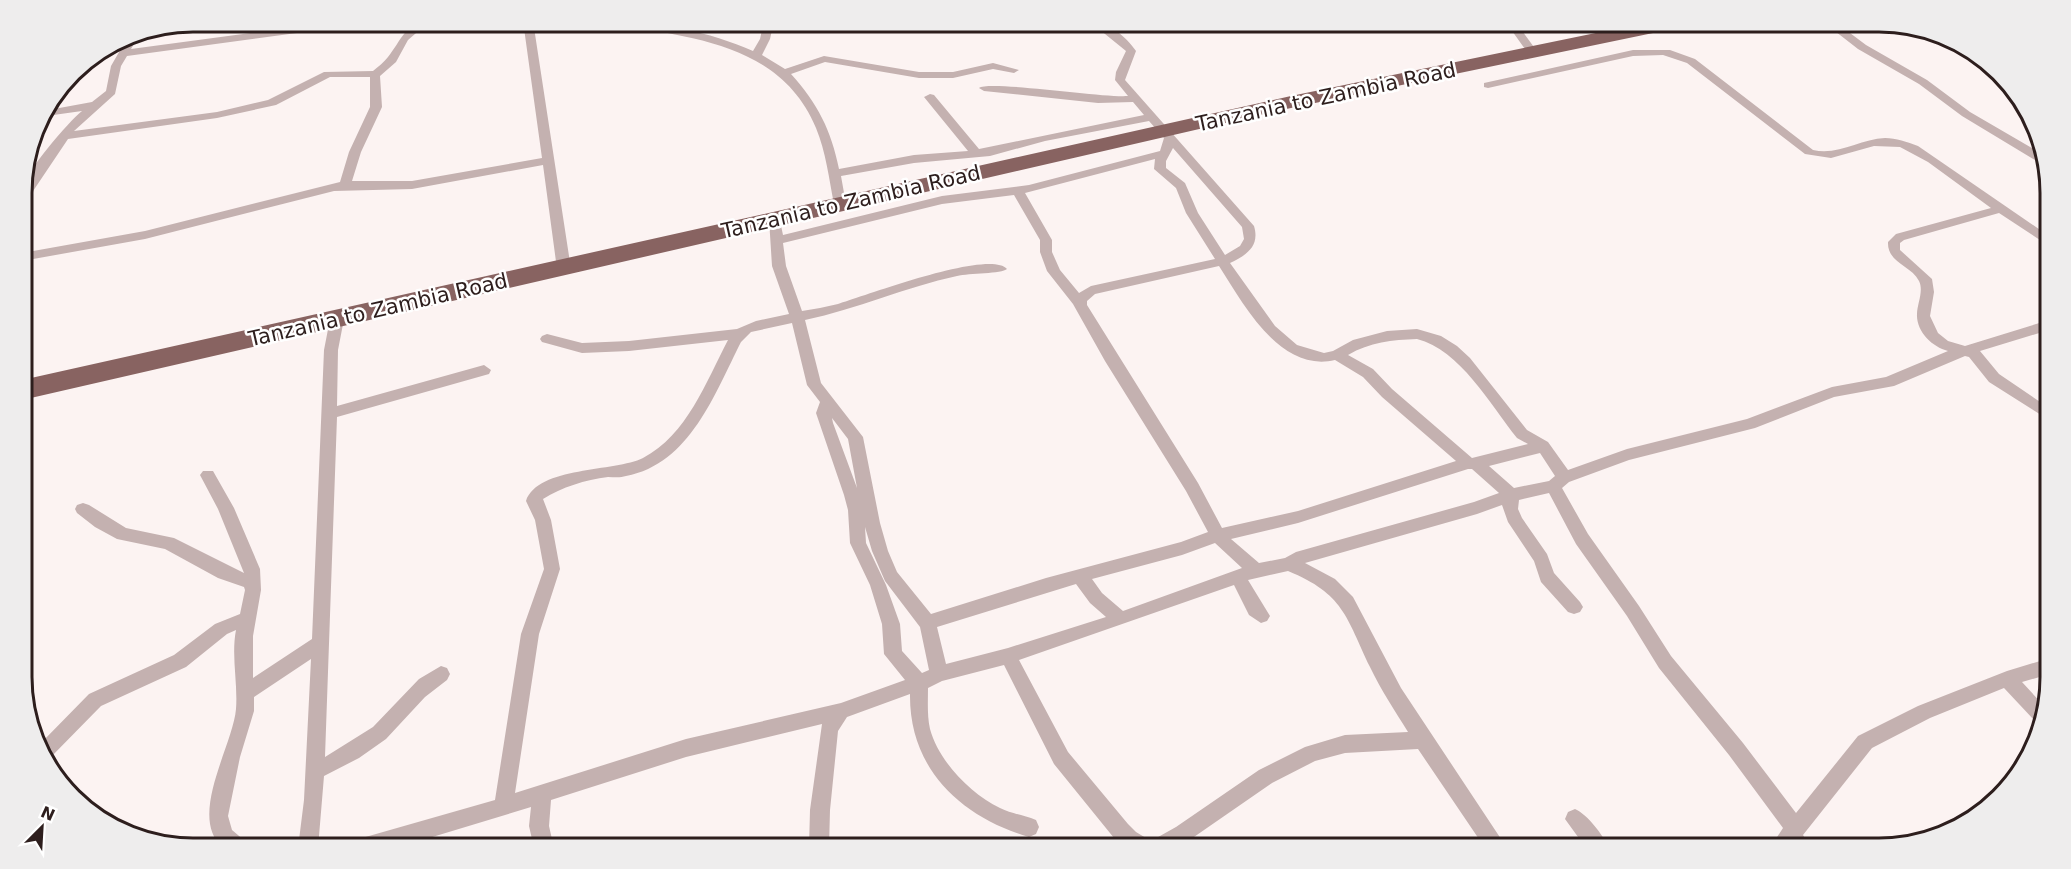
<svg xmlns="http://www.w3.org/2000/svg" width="2071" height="869" viewBox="0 0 2071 869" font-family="'DejaVu Sans',sans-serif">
	<rect width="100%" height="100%" fill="#fcf3f2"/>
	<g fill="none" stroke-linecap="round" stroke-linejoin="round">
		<path fill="#c4b1b0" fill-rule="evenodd" d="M 341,21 L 369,21 L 364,24 L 127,56 L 121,66 L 115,94 L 74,131 L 217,112 L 268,100 L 324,72 L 373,71 C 378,67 384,62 388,57 C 401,41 406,21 430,21 L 408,40 L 396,62 L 380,76 L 382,107 L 361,152 L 352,181 L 412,181 L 542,158 L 523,21 L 533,21 L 571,269 L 569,272 L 564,273 L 557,269 L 543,165 L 412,189 L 334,191 L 145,239 L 22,261 L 22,253 L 145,231 L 340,182 L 349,152 L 370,107 L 370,77 L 330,77 L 276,105 L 217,118 L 68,139 L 25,203 L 21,204 C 21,200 20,193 21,189 C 26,172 68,122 82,111 L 39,117 L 43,111 L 92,102 L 106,91 L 111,66 L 130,33 L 141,32 L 131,49 Z
			M 610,21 C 657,21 710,32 753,51 L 760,39 L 764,21 L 774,21 L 770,39 L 762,55 L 785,69 L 824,56 L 919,72 L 953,72 L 993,63 L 1019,70 L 1014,73 L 993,69 L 953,78 L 919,78 L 825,62 L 791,74 C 818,104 831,130 839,169 L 914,155 L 968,151 L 924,97 L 930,94 L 934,95 L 979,149 L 1144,115 L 1133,102 L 1098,103 L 984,91 L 979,88 C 989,80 1102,98 1128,96 L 1115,80 L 1116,72 L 1126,51 L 1089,21 C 1107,21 1126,36 1136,51 L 1125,80 L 1254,226 C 1260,246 1247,255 1230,263 L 1275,326 L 1297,345 L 1324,353 L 1333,351 L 1353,340 L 1387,331 L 1417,329 L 1441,336 L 1457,346 L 1470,358 L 1527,430 L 1548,442 L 1568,470 L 1627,449 L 1747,419 L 1832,387 L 1886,377 L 1948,351 C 1932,347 1916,331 1917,314 C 1917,304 1924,291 1919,281 C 1911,265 1887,263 1888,242 L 1896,234 L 1991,208 L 1928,162 L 1900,147 L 1874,146 L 1831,158 L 1805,154 L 1687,63 L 1663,55 L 1633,56 L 1488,88 L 1484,87 L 1484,83 L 1633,50 L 1670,50 L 1695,59 L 1813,150 C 1838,156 1860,139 1885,138 C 1896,138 1907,142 1918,146 L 2049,236 L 2049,246 L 1999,213 L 1904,240 L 1900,243 L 1900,250 L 1932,279 L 1934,292 L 1930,316 L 1938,333 L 1948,341 L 1965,346 L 2049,320 L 2049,330 L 1980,351 L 1999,374 L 2049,408 L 2049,420 L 1989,382 L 1969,357 L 1965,356 L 1894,386 L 1834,397 L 1755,428 L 1629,460 L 1569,482 L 1562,488 L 1588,534 L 1639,606 L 1671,656 L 1743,743 L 1796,813 L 1858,736 L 1918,706 L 2007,671 L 2050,658 L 2050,674 L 2022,682 L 2044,706 L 2041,724 L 2036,722 L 2004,688 L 1930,718 L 1872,748 L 1803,835 L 1811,848 L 1770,848 L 1783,828 L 1729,755 L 1659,668 L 1627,616 L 1576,544 L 1549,493 L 1519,500 L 1518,509 L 1522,518 L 1547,554 L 1554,573 L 1580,602 L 1583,607 L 1580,612 L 1574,614 L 1568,612 L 1541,582 L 1534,561 L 1508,522 L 1502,505 L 1477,514 L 1305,563 L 1335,579 L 1353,597 L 1401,688 L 1507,848 L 1485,848 L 1418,749 L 1345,753 L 1315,761 L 1272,783 L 1178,848 L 1125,848 L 1114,838 L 1054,764 L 1004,665 L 942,681 L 928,688 C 928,701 927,716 930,729 C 939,762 971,794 1000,808 C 1012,814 1024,815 1036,820 L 1039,827 L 1036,834 L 1029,837 C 961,817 909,769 910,694 L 847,717 L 838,731 L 830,810 L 829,848 L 809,848 L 810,810 L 822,724 L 686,757 L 551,800 L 549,826 L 554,848 L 534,848 L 529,826 L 531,807 L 396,848 L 352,848 L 355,841 L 362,838 L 495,800 L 521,634 L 544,569 L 535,520 L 526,501 C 538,466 615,472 643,458 C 687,435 706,382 728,340 L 629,351 L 582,353 L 542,342 L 540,339 L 542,336 L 547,334 L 582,343 L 629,341 L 737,329 L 756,321 L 789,314 L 772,266 L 769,219 L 771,216 L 779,216 L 783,235 L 942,196 L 1029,185 L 1160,151 L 1164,138 L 1149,121 L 1045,141 L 990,156 L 914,163 L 841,176 L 846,204 L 840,208 L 834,204 C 829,179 826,152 816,128 C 781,44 693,38 615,24 ZM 1173,148 L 1242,227 L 1244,239 L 1240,246 L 1225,255 L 1198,213 L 1185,183 L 1166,168 L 1166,161 ZM 1155,159 L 1154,169 L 1176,188 L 1186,213 L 1215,259 L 1091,286 L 1079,293 L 1060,270 L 1052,252 L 1052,240 L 1025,193 ZM 1014,195 L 1040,240 L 1040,252 L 1047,271 L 1073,304 L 1105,361 L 1186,491 L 1208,532 L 1181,542 L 1046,578 L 931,614 L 897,572 L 888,551 L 880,523 L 863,437 L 821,383 L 805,320 C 857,309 906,287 957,276 C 969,273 1002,274 1007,269 C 989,249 865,296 838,304 C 826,307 814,309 802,311 L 786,266 L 783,243 L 942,204 ZM 1219,266 C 1244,305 1280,373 1335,360 L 1363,377 L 1382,397 L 1456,461 L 1298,511 L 1222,528 L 1198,483 L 1087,305 L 1087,301 L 1095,294 ZM 792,323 L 807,385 L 820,402 L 816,413 L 844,495 L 848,510 L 850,543 L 870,585 L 882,624 L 884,654 L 905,680 L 841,703 L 686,739 L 515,793 L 539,634 L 560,569 L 551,520 L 543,499 C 562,487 585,480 608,477 C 614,477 620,478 626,476 C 690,464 715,393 741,342 L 751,332 ZM 1417,339 C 1460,350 1490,404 1517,438 L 1528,444 L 1472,458 L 1392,389 L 1373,369 L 1348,355 C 1370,342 1392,340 1417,339 ZM 832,418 L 848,439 L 857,488 L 833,423 ZM 1540,453 L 1555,476 L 1549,481 L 1514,488 L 1489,466 ZM 1468,469 L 1472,469 L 1499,493 L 1474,502 L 1296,552 L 1285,558 L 1259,563 L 1231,539 L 1298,523 ZM 865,527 L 872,551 L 885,581 L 920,627 L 929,670 L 922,673 L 902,651 L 900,624 L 886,585 L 866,543 ZM 1215,543 L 1242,568 L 1123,611 L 1102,593 L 1092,579 L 1182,555 ZM 1288,571 C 1344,594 1346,617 1370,667 C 1381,690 1395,711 1408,732 L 1345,735 L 1305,747 L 1259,770 L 1176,827 L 1151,841 L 1136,832 L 1128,824 L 1068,752 L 1019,660 L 1234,585 L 1249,615 L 1261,623 L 1267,621 L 1270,616 L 1248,580 ZM 1076,584 L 1090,603 L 1106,617 L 1008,648 L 946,664 L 937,627 Z
			M 1505,21 L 1515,21 L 1539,54 L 1538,56 L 1530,56 Z
			M 1822,21 L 1834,21 L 1866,45 L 1927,80 L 1970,112 L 2042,154 L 2046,163 L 2040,163 L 1962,116 L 1919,84 L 1858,49 Z
			M 337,314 L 344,319 L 338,350 L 337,406 L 484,365 L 491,370 L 489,374 L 337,417 L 325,757 L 373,727 L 419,679 L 441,666 L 447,668 L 450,674 L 447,680 L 425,697 L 386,739 L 359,758 L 324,776 L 318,848 L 298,848 L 304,800 L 311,659 L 254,697 L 254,711 L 240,757 L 228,816 L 232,830 L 245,841 L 248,848 L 223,848 C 187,817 233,746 236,709 C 238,683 231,656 236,630 L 227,634 L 186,667 L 101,706 L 48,760 L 41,743 L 89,694 L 174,655 L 215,624 L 240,614 L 245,590 L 244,587 L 218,578 L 165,549 L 117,539 L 95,527 L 77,513 L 75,509 L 77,505 L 83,503 L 89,505 L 126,528 L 174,538 L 244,573 L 218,509 L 200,475 L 203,471 L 213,471 L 234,508 L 260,569 L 261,590 L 253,636 L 253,678 L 312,639 L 324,350 L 330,319 Z
			M 1575,809 C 1588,815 1603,835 1609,848 L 1586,848 L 1565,819 L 1568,812 Z"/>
		<path fill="#886361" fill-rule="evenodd" d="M 1654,21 L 1692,21 L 1689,25 L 1682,27 L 1291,108 L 22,400 L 22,380 L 1291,96 Z"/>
	</g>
	<g text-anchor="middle" stroke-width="5" stroke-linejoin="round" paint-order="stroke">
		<g font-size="21" fill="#2d1e1d" stroke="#fff">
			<text transform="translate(1326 97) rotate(-12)" y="7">Tanzania to Zambia Road</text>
			<text transform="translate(851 202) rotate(-13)" y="7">Tanzania to Zambia Road</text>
			<text transform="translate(378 310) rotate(-13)" y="7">Tanzania to Zambia Road</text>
		</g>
	</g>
	<path d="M0 0H2071V869H0ZM193 32H1879A161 161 0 0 1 2040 193V677A161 161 0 0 1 1879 838H193A161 161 0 0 1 32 677V193A161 161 0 0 1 193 32Z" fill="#eeeded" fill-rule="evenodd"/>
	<path fill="none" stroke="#2d1e1d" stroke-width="3" d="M193 32H1879A161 161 0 0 1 2040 193V677A161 161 0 0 1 1879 838H193A161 161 0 0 1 32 677V193A161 161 0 0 1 193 32Z"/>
	<g transform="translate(42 827) rotate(24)" stroke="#ffffff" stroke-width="4.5" paint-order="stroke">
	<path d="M0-4.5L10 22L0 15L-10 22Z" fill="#2d1e1d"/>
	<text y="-9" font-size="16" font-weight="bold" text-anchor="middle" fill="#2d1e1d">N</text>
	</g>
</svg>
